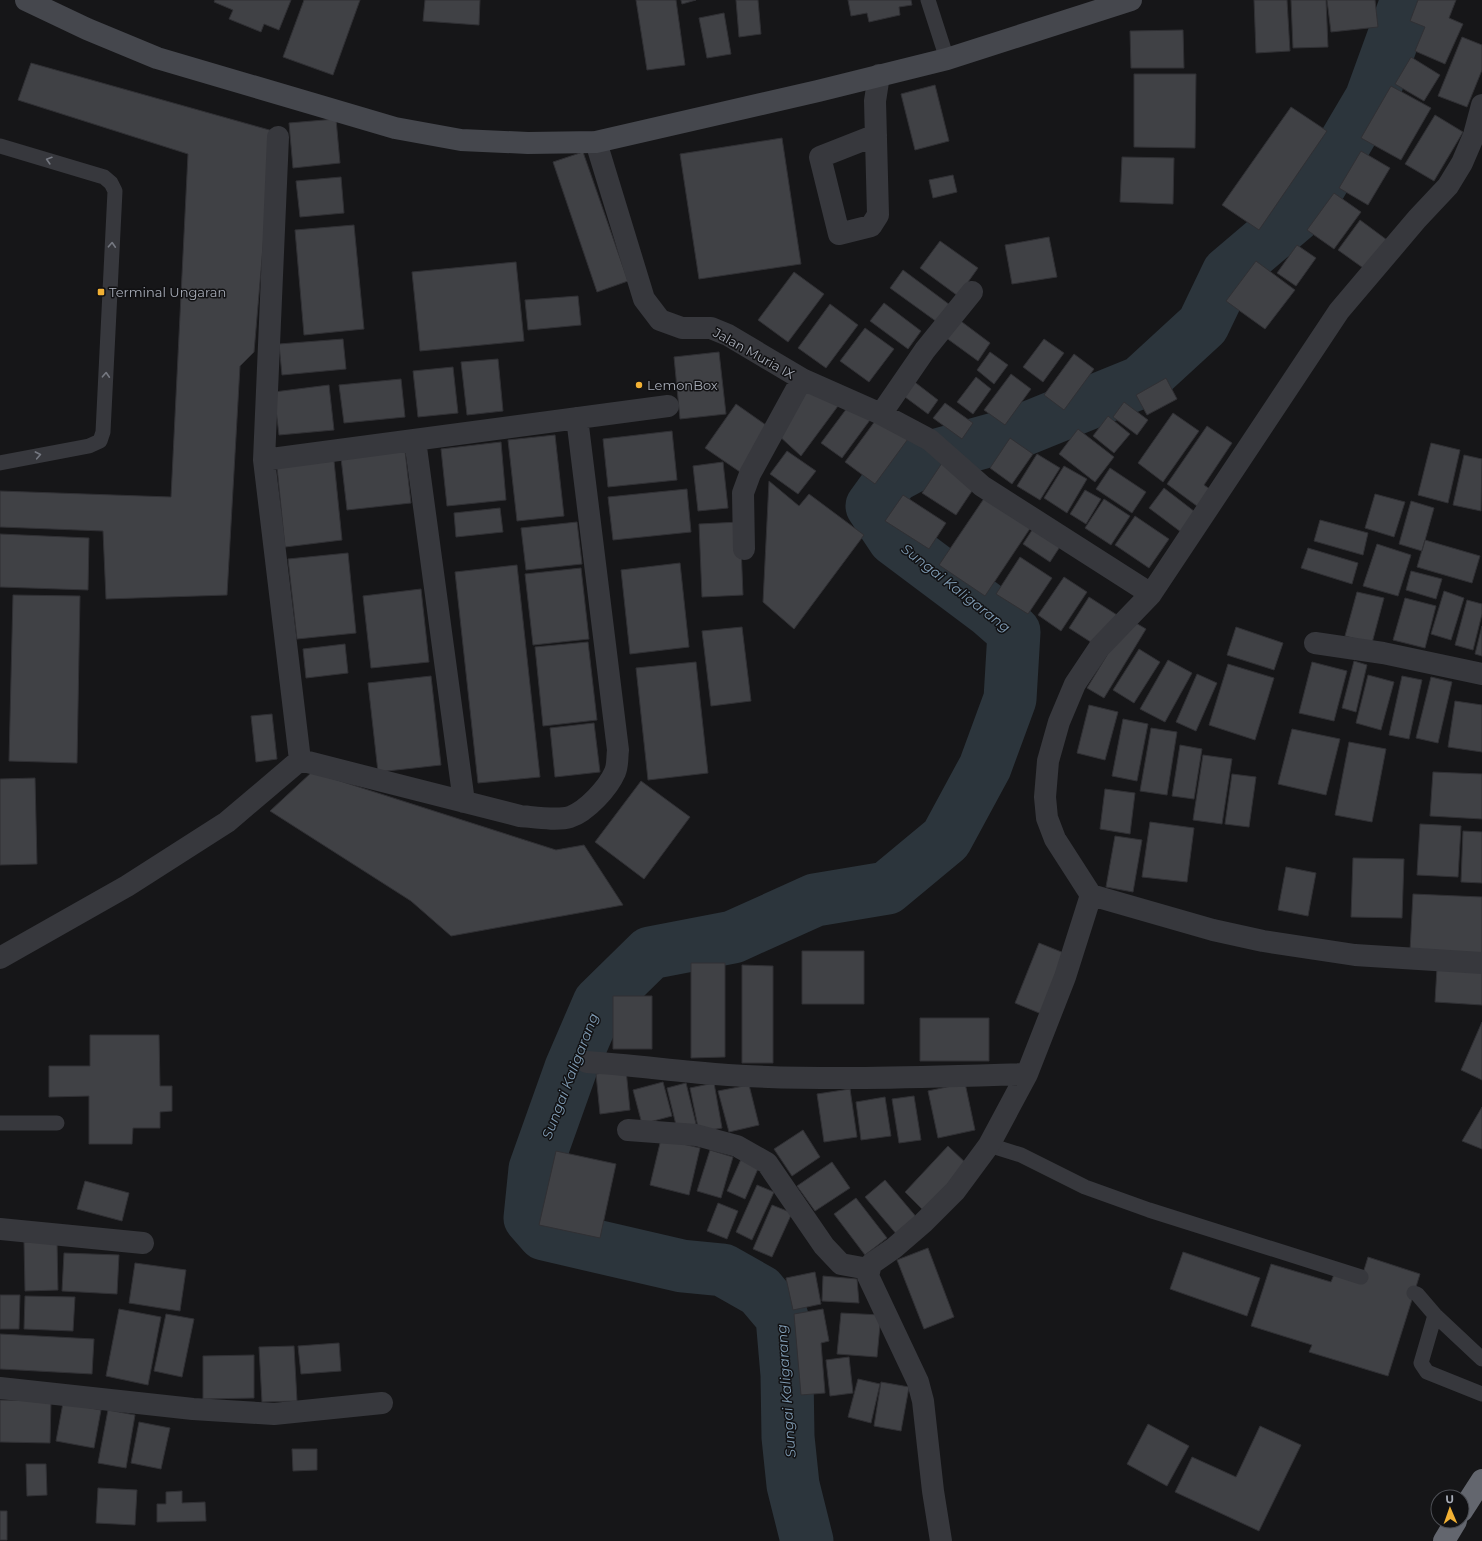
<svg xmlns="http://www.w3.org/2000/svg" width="1482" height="1541" viewBox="0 0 1482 1541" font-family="Montserrat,sans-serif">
	<rect width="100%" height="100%" fill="#161618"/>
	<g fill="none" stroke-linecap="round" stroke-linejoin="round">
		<path stroke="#2c353c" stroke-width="53" d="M 807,1541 L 793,1485 L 788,1437 L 787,1375 L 782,1317 L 760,1291 L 723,1270 L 682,1266 L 544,1234 L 530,1218 L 535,1169 L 571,1068 L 599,1003 L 650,953 L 733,937 L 815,900 L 887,888 L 946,839 L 985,767 L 1010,699 L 1014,632 L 990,611 L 894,539 L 872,506 L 893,477 L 930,457 L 1013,434 L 1141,382 L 1203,325 L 1228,273 L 1309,204 L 1371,99 L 1407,0"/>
	</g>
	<path fill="#404145" stroke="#303034" d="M 215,0 L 291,0 L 279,30 L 264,24 L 261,32 L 229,19 L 233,10 L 214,2 Z
		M 304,0 L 360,0 L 333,75 L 283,57 Z
		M 425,0 L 480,0 L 479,25 L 423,21 Z
		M 636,0 L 676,0 L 685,65 L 647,70 Z
		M 681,0 L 696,0 L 682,4 Z
		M 736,0 L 758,0 L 761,34 L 739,37 Z
		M 848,0 L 911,0 L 912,5 L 899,7 L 900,15 L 869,22 L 867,13 L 851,16 Z
		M 1254,0 L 1287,0 L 1290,51 L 1256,53 Z
		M 1291,0 L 1326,0 L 1328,47 L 1293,48 Z
		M 1327,0 L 1375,0 L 1378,27 L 1331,32 Z
		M 1418,0 L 1456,0 L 1449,18 L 1463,24 L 1445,64 L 1415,51 L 1425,27 L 1410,21 Z
		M 724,13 L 731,54 L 707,58 L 699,18 Z
		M 1183,30 L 1184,68 L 1131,68 L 1130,31 Z
		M 1462,37 L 1482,45 L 1482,70 L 1467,107 L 1438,96 Z
		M 1411,57 L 1440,75 L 1424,101 L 1395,84 Z
		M 31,63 L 273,131 L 254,352 L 240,366 L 227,595 L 106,599 L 103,531 L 0,527 L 0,491 L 171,497 L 188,154 L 18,100 Z
		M 1134,74 L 1196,74 L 1195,148 L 1134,147 Z
		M 935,85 L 949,141 L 915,150 L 901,94 Z
		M 1391,86 L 1431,108 L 1401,160 L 1361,138 Z
		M 1291,107 L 1327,131 L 1259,230 L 1222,205 Z
		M 1435,115 L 1463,132 L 1434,181 L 1405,164 Z
		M 336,119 L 340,163 L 293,168 L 289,123 Z
		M 782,138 L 801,264 L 699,279 L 680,154 Z
		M 1361,151 L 1390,168 L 1368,205 L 1339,188 Z
		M 583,152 L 628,281 L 597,292 L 553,162 Z
		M 1122,157 L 1174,158 L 1173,204 L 1120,202 Z
		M 953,175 L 957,192 L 933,198 L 929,180 Z
		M 341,177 L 344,213 L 300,217 L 296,181 Z
		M 1334,193 L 1361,212 L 1334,249 L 1307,230 Z
		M 1360,220 L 1387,240 L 1366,270 L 1338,250 Z
		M 354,225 L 364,329 L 304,335 L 295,230 Z
		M 1049,237 L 1057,277 L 1012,284 L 1005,245 Z
		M 940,241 L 978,268 L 958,296 L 920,268 Z
		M 1297,245 L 1316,258 L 1296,286 L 1277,273 Z
		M 1256,261 L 1295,290 L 1265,329 L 1226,301 Z
		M 516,262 L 524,341 L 420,351 L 412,272 Z
		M 903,270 L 950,305 L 937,322 L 890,288 Z
		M 794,272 L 824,294 L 788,342 L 758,320 Z
		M 578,296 L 581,325 L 528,330 L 525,300 Z
		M 884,303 L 921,331 L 908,349 L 870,321 Z
		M 830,304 L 858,325 L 826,368 L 798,348 Z
		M 958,319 L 990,343 L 978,361 L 945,337 Z
		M 865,328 L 894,349 L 869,382 L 840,361 Z
		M 343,339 L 346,369 L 282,375 L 279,344 Z
		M 1044,339 L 1064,353 L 1043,382 L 1023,367 Z
		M 719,352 L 726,414 L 680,419 L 674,357 Z
		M 990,352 L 1008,365 L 994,384 L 977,370 Z
		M 1074,354 L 1094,369 L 1064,410 L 1044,395 Z
		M 498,359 L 503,411 L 467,415 L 461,362 Z
		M 453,367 L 458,413 L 418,417 L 413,371 Z
		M 1011,374 L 1031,389 L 1005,425 L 984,410 Z
		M 976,377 L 991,389 L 973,414 L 957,402 Z
		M 1166,378 L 1177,399 L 1147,415 L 1136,395 Z
		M 401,379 L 405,417 L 344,423 L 339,385 Z
		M 912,380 L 938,400 L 928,414 L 901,394 Z
		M 329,385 L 334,430 L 279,435 L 274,392 Z
		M 804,385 L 838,406 L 801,456 L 777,434 Z
		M 1124,402 L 1148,420 L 1137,435 L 1113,417 Z
		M 945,403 L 973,423 L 962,439 L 933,418 Z
		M 736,404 L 773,430 L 743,474 L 705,448 Z
		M 850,404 L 870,420 L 842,458 L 821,443 Z
		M 1173,413 L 1199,431 L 1163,482 L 1138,463 Z
		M 1108,416 L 1130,434 L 1114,453 L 1093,436 Z
		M 878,417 L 908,439 L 875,484 L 845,462 Z
		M 1207,426 L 1232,443 L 1204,485 L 1214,492 L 1201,509 L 1167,484 Z
		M 1078,429 L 1114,457 L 1095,482 L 1059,454 Z
		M 672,431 L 677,480 L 608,487 L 603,439 Z
		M 555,435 L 564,516 L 517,521 L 508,440 Z
		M 1010,438 L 1033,454 L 1012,484 L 990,468 Z
		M 501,442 L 506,500 L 447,506 L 441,449 Z
		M 1431,443 L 1460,450 L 1448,503 L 1418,495 Z
		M 405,451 L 411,503 L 347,510 L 341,458 Z
		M 787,451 L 816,471 L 798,494 L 770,474 Z
		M 1037,454 L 1060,468 L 1040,500 L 1017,486 Z
		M 1464,455 L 1482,459 L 1481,511 L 1453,505 Z
		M 334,461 L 342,540 L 285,547 L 277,467 Z
		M 723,462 L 728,508 L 698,511 L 693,466 Z
		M 942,463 L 976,485 L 956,515 L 922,493 Z
		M 1064,466 L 1087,479 L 1067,513 L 1044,498 Z
		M 1110,468 L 1146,492 L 1132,513 L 1096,489 Z
		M 769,481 L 799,506 L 809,494 L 864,535 L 794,629 L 763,602 Z
		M 1164,488 L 1199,515 L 1185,535 L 1149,508 Z
		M 687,489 L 691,532 L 613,540 L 608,497 Z
		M 1085,490 L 1101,499 L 1086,524 L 1070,514 Z
		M 1375,494 L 1405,502 L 1394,537 L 1365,528 Z
		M 903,495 L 946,523 L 929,549 L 885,521 Z
		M 985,497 L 1031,527 L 985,596 L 939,565 Z
		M 1104,499 L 1130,516 L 1111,545 L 1085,528 Z
		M 1411,501 L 1434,508 L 1422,551 L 1399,544 Z
		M 500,508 L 503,532 L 456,537 L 454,513 Z
		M 1135,516 L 1169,539 L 1149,568 L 1115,545 Z
		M 1320,520 L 1368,533 L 1363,555 L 1314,541 Z
		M 577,522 L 582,564 L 526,570 L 521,528 Z
		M 740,522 L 743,595 L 702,597 L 699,524 Z
		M 1036,524 L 1063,542 L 1050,562 L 1023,544 Z
		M 0,534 L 89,538 L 88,590 L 0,587 Z
		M 1425,540 L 1480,556 L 1472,583 L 1417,567 Z
		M 1377,544 L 1411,555 L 1398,596 L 1363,586 Z
		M 1308,548 L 1358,563 L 1352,584 L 1301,568 Z
		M 348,553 L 356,633 L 297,639 L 288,559 Z
		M 1020,557 L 1052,578 L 1028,614 L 996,594 Z
		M 680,563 L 689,647 L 630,654 L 621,570 Z
		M 517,565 L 540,777 L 478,783 L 455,572 Z
		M 581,568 L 589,639 L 533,645 L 525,574 Z
		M 1411,571 L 1442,579 L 1436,599 L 1406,590 Z
		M 1064,577 L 1087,592 L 1061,631 L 1038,615 Z
		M 421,589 L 429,662 L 371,668 L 363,596 Z
		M 1444,591 L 1464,598 L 1451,640 L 1431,634 Z
		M 1357,592 L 1384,598 L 1372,643 L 1345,636 Z
		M 13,595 L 80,596 L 77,763 L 9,761 Z
		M 1089,597 L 1117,615 L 1097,646 L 1069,628 Z
		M 1405,598 L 1436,606 L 1425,648 L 1393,640 Z
		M 1467,600 L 1482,604 L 1482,614 L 1473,650 L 1455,645 Z
		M 1129,619 L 1146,629 L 1104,698 L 1087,688 Z
		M 1482,626 L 1482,656 L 1475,654 Z
		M 742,627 L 751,701 L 711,706 L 702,631 Z
		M 1236,627 L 1283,643 L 1274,670 L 1227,655 Z
		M 588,642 L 597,720 L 543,726 L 535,647 Z
		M 345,644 L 348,673 L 306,678 L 303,649 Z
		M 1139,649 L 1160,662 L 1134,703 L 1113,690 Z
		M 1168,660 L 1192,673 L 1165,722 L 1140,709 Z
		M 1354,661 L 1367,665 L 1356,712 L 1342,708 Z
		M 696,662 L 708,773 L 648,780 L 636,668 Z
		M 1312,662 L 1347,671 L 1334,721 L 1299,713 Z
		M 1228,664 L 1274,678 L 1255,740 L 1209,725 Z
		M 1197,674 L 1217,683 L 1196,731 L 1176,722 Z
		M 1368,675 L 1394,682 L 1381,730 L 1356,723 Z
		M 431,676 L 441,765 L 378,772 L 368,683 Z
		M 1402,676 L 1422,680 L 1409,739 L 1389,735 Z
		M 1431,677 L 1452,682 L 1438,743 L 1416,738 Z
		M 1455,701 L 1482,705 L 1482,752 L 1448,747 Z
		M 1089,705 L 1118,712 L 1105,760 L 1077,753 Z
		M 272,714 L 277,759 L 256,762 L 251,716 Z
		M 1123,719 L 1148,724 L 1137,781 L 1112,776 Z
		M 594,723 L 600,772 L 555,777 L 550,728 Z
		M 1151,728 L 1177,732 L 1167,795 L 1140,791 Z
		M 1292,729 L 1340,739 L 1326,795 L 1278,784 Z
		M 1349,742 L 1386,749 L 1372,822 L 1335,815 Z
		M 1180,745 L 1202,749 L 1194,799 L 1172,796 Z
		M 1203,755 L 1232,759 L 1222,824 L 1193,820 Z
		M 312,772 L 556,850 L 584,845 L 623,905 L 451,936 L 411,901 L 270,811 Z
		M 1433,772 L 1482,774 L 1482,819 L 1430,816 Z
		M 1232,774 L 1256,777 L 1249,827 L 1225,824 Z
		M 35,778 L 37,864 L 0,865 L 0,779 Z
		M 641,781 L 690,817 L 644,879 L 595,842 Z
		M 1105,789 L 1135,793 L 1130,834 L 1100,829 Z
		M 1150,822 L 1194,828 L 1187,882 L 1142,877 Z
		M 1420,824 L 1461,826 L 1458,877 L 1417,875 Z
		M 1463,831 L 1482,832 L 1482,883 L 1461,882 Z
		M 1115,836 L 1142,840 L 1133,892 L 1106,887 Z
		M 1353,858 L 1404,859 L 1402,918 L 1351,917 Z
		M 1286,867 L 1316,873 L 1308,916 L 1278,910 Z
		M 1413,894 L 1482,897 L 1482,955 L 1410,951 Z
		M 1039,943 L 1069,955 L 1044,1015 L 1015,1003 Z
		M 802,951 L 864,951 L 864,1004 L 802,1004 Z
		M 691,963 L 725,963 L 725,1057 L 691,1058 Z
		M 742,965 L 773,966 L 773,1063 L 742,1063 Z
		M 1437,968 L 1482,970 L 1482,1005 L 1435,1002 Z
		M 613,996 L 652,996 L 652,1049 L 613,1049 Z
		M 920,1018 L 989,1018 L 989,1061 L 920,1061 Z
		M 1482,1022 L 1482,1080 L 1461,1070 Z
		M 90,1035 L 159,1035 L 160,1086 L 172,1086 L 172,1111 L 160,1112 L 160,1128 L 133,1128 L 132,1144 L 89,1144 L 89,1096 L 49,1097 L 49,1066 L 90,1066 Z
		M 626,1070 L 630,1110 L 600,1114 L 596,1074 Z
		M 663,1082 L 672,1116 L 642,1124 L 633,1090 Z
		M 686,1083 L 696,1124 L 677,1129 L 667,1088 Z
		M 714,1083 L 722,1128 L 699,1132 L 690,1088 Z
		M 965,1083 L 975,1130 L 938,1138 L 928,1091 Z
		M 749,1085 L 759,1125 L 729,1132 L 718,1091 Z
		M 850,1089 L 857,1137 L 824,1142 L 817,1094 Z
		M 914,1096 L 921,1140 L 899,1143 L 892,1099 Z
		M 885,1097 L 891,1136 L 861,1140 L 856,1102 Z
		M 1482,1107 L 1482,1149 L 1462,1141 Z
		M 803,1130 L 820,1157 L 792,1176 L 774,1149 Z
		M 661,1139 L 700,1148 L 689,1195 L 650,1185 Z
		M 948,1146 L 969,1166 L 925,1212 L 905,1192 Z
		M 710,1150 L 733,1157 L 721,1198 L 697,1191 Z
		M 556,1151 L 616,1164 L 600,1238 L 539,1225 Z
		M 742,1157 L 760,1164 L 745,1199 L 727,1191 Z
		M 832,1162 L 850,1188 L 815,1211 L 797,1186 Z
		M 885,1180 L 918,1219 L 898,1236 L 865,1197 Z
		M 85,1181 L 129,1193 L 122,1221 L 77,1209 Z
		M 757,1185 L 774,1192 L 752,1240 L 736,1232 Z
		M 856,1198 L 887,1238 L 865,1255 L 834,1214 Z
		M 718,1203 L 738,1211 L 727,1239 L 707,1231 Z
		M 772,1205 L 792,1213 L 772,1257 L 753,1249 Z
		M 57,1241 L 58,1290 L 25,1291 L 24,1242 Z
		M 928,1248 L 954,1317 L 924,1329 L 897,1260 Z
		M 1183,1252 L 1260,1278 L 1247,1316 L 1170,1289 Z
		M 64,1253 L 119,1255 L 117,1294 L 62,1291 Z
		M 1368,1257 L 1420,1274 L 1388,1376 L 1309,1352 L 1312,1345 L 1251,1326 L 1271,1264 L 1331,1282 L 1335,1272 L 1361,1280 Z
		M 135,1263 L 186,1270 L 180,1311 L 129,1303 Z
		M 815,1272 L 821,1304 L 793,1310 L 786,1278 Z
		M 823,1276 L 857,1279 L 859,1303 L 822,1301 Z
		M 0,1295 L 20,1295 L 19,1329 L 0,1329 Z
		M 25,1296 L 75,1297 L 73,1331 L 24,1329 Z
		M 119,1309 L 161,1317 L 148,1385 L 106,1376 Z
		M 823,1309 L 829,1341 L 821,1343 L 825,1393 L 801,1395 L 794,1314 Z
		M 841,1313 L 881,1315 L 877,1357 L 837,1354 Z
		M 166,1314 L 194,1319 L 182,1377 L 154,1371 Z
		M 0,1334 L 94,1339 L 92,1374 L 0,1369 Z
		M 339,1343 L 341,1371 L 301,1374 L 298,1346 Z
		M 294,1346 L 297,1401 L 262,1402 L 259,1347 Z
		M 254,1355 L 254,1398 L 203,1399 L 203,1356 Z
		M 849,1357 L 853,1393 L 830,1396 L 826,1360 Z
		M 858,1379 L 880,1384 L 871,1423 L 848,1417 Z
		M 881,1382 L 909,1387 L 901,1431 L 874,1426 Z
		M 0,1400 L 51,1401 L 50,1443 L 0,1442 Z
		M 63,1403 L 101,1410 L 94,1448 L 56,1441 Z
		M 108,1410 L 135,1415 L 126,1468 L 98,1463 Z
		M 139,1422 L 170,1428 L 161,1469 L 131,1463 Z
		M 1148,1424 L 1189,1446 L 1167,1486 L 1127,1464 Z
		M 1260,1426 L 1301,1445 L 1259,1531 L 1175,1492 L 1192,1457 L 1236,1477 Z
		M 292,1449 L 317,1449 L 317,1470 L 293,1471 Z
		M 26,1464 L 46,1464 L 47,1495 L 27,1496 Z
		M 98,1488 L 137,1490 L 135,1525 L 96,1523 Z
		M 182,1491 L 182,1503 L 205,1502 L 206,1521 L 157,1522 L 157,1504 L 166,1504 L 166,1492 Z
		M 0,1511 L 7,1511 L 7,1540 L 0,1540 Z"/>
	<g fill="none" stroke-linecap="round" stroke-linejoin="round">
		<path stroke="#37383d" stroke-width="15" d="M 928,0 L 947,59
			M 0,146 L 104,177 L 111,183 L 115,191 L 103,432 L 100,441 L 89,446 L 0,463
			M 0,1123 L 57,1123
			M 989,1145 L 1021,1155 L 1085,1187 L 1149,1210 L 1361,1277
			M 1414,1293 L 1417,1294 L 1435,1315 L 1482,1359
			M 1435,1315 L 1421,1363 L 1427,1372 L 1482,1394"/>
		<path stroke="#37383d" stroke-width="22" d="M 1482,105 L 1474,135 L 1462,163 L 1448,186 L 1417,219 L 1339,311 L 1151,594 L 1099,648 L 1075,684 L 1059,722 L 1048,761 L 1045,797 L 1047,818 L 1055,839 L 1091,895 L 1213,930 L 1263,941 L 1355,955 L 1482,963
			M 876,135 L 820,157 L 839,234 L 871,226 L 878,215 L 875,101 L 879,75
			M 278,137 L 264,460 L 300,760
			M 596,142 L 644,299 L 660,320 L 682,328 L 711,328 L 728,335 L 802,379 L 881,414 L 930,440 L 982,486 L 1151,594
			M 881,414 L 925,350 L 972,292
			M 415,440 L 464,802
			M 264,460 L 668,406
			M 744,549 L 743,493 L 750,474 L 802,379
			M 1315,643 L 1383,653 L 1482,674
			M 0,958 L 127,886 L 227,822 L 300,760 L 520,816 C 533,817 557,821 570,817 C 587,811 608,788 615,772 C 618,765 617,757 618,750 L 577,418
			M 587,1062 C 634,1065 681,1072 728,1075 C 827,1081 928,1077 1027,1074
			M 628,1130 L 696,1135 L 737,1146 L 767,1163 L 824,1246 L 841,1264 L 868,1269
			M 0,1229 L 143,1243
			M 0,1388 L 193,1409 L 274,1414 L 382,1403
			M 941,1541 L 933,1491 L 923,1401 L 918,1382 L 868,1276 L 871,1264 L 894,1248 L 923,1223 L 955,1191 L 989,1145 L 1027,1074 L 1065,977 L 1091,895"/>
		<path stroke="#45474d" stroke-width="22" d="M 26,0 L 87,29 L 157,58 L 395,128 L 461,140 L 528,143 L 596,142 L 818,91 L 947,59 L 1131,0"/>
		<path stroke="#63666e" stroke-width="22" d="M 1462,1511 L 1482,1480
			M 1444,1541 L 1456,1521"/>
	</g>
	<defs><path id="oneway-chevron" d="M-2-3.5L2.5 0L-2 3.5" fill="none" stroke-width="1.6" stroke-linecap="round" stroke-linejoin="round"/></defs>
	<g stroke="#757881">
		<use href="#oneway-chevron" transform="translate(49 160) rotate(-163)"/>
		<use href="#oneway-chevron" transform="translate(112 245) rotate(-87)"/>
		<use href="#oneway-chevron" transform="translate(106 375) rotate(-87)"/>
		<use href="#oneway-chevron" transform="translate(38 455) rotate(-11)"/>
	</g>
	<g fill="#f2b134" stroke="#111113" stroke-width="1.5">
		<rect x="97" y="288" width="8" height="8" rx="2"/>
		<circle cx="639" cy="385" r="4"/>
	</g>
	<g text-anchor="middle" stroke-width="3" stroke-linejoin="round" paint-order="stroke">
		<g font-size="13" fill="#a8adb8" stroke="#111113" text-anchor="start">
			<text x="109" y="297">Terminal Ungaran</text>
			<text x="647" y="390">LemonBox</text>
		</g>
		<g font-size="13" fill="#a8adb8" stroke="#111113">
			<text transform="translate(754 353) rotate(29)" y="5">Jalan Muria IX</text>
		</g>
		<g font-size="14" font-style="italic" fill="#7f9bb3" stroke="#111113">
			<text transform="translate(956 588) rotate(38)" y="5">Sungai Kaligarang</text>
			<text transform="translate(570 1076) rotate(-69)" y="5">Sungai Kaligarang</text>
			<text transform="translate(786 1391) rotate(-94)" y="5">Sungai Kaligarang</text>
		</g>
	</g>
	<g transform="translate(1450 1509) rotate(358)"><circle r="19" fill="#111113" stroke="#4d4f55"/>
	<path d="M0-3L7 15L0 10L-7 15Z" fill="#f2b134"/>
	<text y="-6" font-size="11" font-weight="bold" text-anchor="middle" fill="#a8adb8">U</text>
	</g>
</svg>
